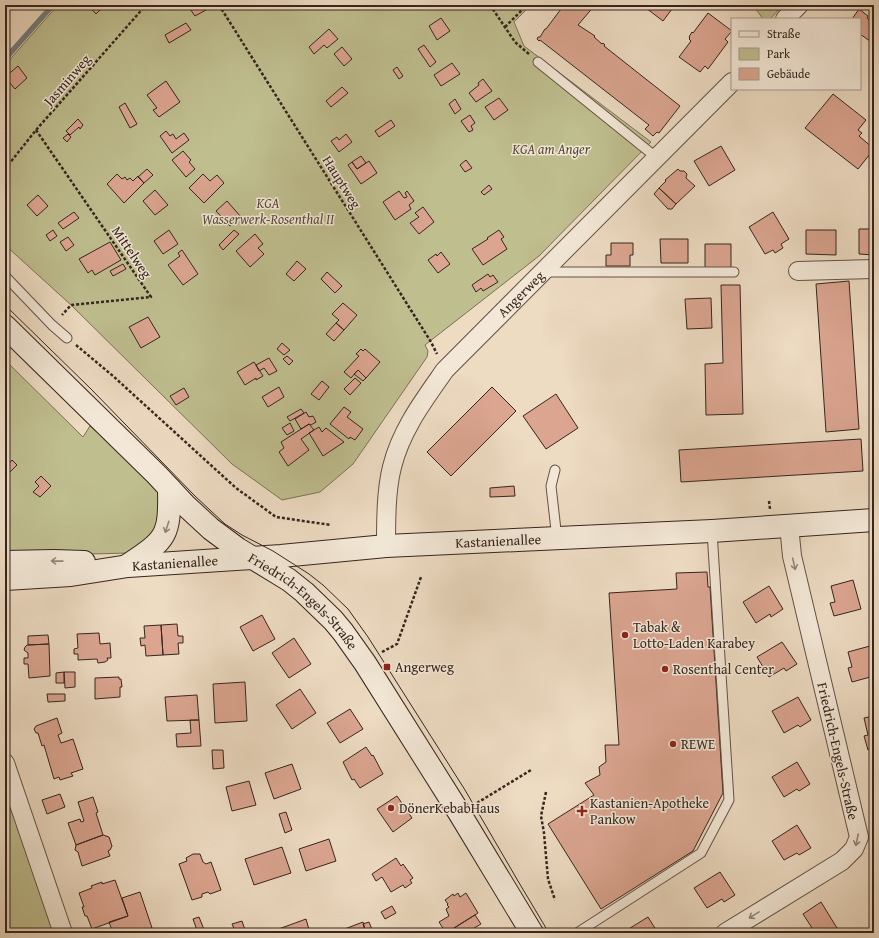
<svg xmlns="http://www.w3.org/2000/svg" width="879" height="938" viewBox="0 0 879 938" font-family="'Gentium Book Plus',serif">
	<rect width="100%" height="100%" fill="#eddbc2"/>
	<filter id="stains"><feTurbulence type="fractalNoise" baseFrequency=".005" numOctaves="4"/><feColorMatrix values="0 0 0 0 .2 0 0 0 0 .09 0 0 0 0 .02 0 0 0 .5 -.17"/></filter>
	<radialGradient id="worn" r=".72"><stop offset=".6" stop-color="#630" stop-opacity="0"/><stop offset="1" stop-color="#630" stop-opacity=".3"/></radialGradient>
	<path fill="#bfbe8f" stroke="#7a7256" d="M 58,5 L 531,5 L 514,22 L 524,46 L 651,142 L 539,256 L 425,345 L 428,351 L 427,357 L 353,464 L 320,492 L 282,500 L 232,464 L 71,305 L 5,245 L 5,65 Z
		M 753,5 L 783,5 L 770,19 L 763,19 Z
		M 5,360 L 83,437 L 90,426 L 153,479 L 160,489 L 157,535 L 130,553 L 5,556 Z
		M 5,784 L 56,933 L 5,933 Z"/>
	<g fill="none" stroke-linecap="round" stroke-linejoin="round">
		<path stroke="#747d7d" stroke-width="5.5" d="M 5,59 L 53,5"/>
	</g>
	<path fill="#dba590" stroke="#36251e" d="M 88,5 L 105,5 L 96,14 Z
		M 196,5 L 203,5 L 206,10 L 195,16 L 190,9 Z
		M 564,5 L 595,5 L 578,25 L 595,36 L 594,37 L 602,44 L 603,43 L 605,45 L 604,46 L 680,106 L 659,133 L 657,132 L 653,136 L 645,129 L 649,125 L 540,40 L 539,41 L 537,39 L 538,37 L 540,37 L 545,29 L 546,29 Z
		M 642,5 L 675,5 L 663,21 Z
		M 859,9 L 868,16 L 867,18 L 874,24 L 874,44 L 860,34 L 860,19 L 852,19 Z
		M 708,13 L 732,31 L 725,39 L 728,42 L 708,69 L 705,66 L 700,72 L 679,57 L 691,41 L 689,39 L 690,38 L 689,37 L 692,32 L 693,33 Z
		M 441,18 L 450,31 L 437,40 L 429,26 Z
		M 186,23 L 191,30 L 169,43 L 165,35 Z
		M 329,29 L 338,39 L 327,48 L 324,45 L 314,54 L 309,47 Z
		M 424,45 L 436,62 L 430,67 L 418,49 Z
		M 342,47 L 352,59 L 344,66 L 334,54 Z
		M 452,63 L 460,74 L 441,86 L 434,75 Z
		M 18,66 L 27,78 L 15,89 L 5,77 Z
		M 397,67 L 403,76 L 399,79 L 393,70 Z
		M 483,79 L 492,91 L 476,102 L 469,93 L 479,85 L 478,83 Z
		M 166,81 L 180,102 L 159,117 L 153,110 L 157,108 L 147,95 Z
		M 342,87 L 348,93 L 331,107 L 326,101 Z
		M 833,94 L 866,120 L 858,130 L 862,133 L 859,136 L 874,149 L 858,169 L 805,128 Z
		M 499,98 L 508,110 L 494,120 L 485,107 Z
		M 455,99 L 461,109 L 455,114 L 449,104 Z
		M 125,103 L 137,124 L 130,128 L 119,107 Z
		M 470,115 L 475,123 L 471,126 L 473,130 L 469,132 L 461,121 Z
		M 78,119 L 83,125 L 80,129 L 79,127 L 70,135 L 66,131 Z
		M 391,120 L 395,126 L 379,137 L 375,131 Z
		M 166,131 L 170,136 L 173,134 L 176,139 L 184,133 L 189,140 L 172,153 L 160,136 Z
		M 68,134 L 71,137 L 67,142 L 63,138 Z
		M 346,134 L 352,142 L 339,152 L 331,141 L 337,137 L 339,140 Z
		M 721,146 L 735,170 L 709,186 L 694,161 Z
		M 183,151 L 191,160 L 189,162 L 195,169 L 186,177 L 172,160 Z
		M 361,156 L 366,163 L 357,169 L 352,162 Z
		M 466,160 L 472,168 L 465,172 L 460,165 Z
		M 369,161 L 377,173 L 361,184 L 348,165 L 352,162 L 357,169 Z
		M 147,169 L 153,175 L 144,183 L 138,177 Z
		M 678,169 L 680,171 L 684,171 L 687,174 L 686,178 L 695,186 L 676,204 L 659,188 L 666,181 L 665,180 Z
		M 117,174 L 122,179 L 125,177 L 127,180 L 130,178 L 133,181 L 138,176 L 144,183 L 124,203 L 107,184 Z
		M 203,174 L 210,181 L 217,175 L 224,183 L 204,203 L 189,188 Z
		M 489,185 L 492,189 L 484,195 L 481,192 Z
		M 659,188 L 676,204 L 672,209 L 668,209 L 654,194 Z
		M 155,190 L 168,205 L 155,215 L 143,201 Z
		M 399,191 L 404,198 L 407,197 L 405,193 L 407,191 L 414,201 L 409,205 L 411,209 L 395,220 L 383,202 Z
		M 38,195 L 48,206 L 37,216 L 27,205 Z
		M 227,201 L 241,217 L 230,226 L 216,211 Z
		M 423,207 L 434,222 L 419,234 L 410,223 L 419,217 L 415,213 Z
		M 74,212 L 79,218 L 63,229 L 58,223 Z
		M 773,212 L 789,239 L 781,244 L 783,248 L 775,253 L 773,250 L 765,254 L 749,227 Z
		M 859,229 L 874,229 L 874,255 L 859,254 Z
		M 53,230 L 57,236 L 50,241 L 46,235 Z
		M 169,230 L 178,244 L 163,254 L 154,241 Z
		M 234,230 L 239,234 L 223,250 L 219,245 Z
		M 499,230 L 504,237 L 501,239 L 507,249 L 483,265 L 472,249 L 488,239 L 487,238 Z
		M 806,230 L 836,230 L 836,255 L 806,254 Z
		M 255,234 L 263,244 L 258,248 L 264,254 L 250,267 L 236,251 Z
		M 68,237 L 74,245 L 66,251 L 60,242 Z
		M 660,239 L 688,239 L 688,263 L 661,263 Z
		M 110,242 L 121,260 L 95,275 L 92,270 L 88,273 L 79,259 Z
		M 611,243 L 633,243 L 633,255 L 630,255 L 630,266 L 606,266 L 606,255 L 611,255 Z
		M 705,244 L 731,244 L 731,268 L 705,268 Z
		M 182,250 L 198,274 L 183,285 L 168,265 L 180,256 L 178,253 Z
		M 441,252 L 450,264 L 438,273 L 428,260 L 436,254 L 437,256 Z
		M 297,261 L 306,269 L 294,281 L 286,274 Z
		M 123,264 L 126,269 L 113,276 L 110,271 Z
		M 327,272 L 342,286 L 335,293 L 321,279 Z
		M 488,274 L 490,277 L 493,275 L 498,282 L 483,291 L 481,288 L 476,292 L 472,285 Z
		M 849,281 L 859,429 L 826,432 L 816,284 Z
		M 721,285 L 740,285 L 743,414 L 706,415 L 705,364 L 723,363 Z
		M 711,298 L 712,328 L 687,329 L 685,299 Z
		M 343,303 L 357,315 L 344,330 L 336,323 L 339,320 L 332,314 Z
		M 148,317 L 160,337 L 141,348 L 129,327 Z
		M 336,323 L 344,330 L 334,341 L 326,334 Z
		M 282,343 L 290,350 L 284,355 L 277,349 Z
		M 361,349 L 363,351 L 365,349 L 380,362 L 366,378 L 358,370 L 351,378 L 344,372 L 359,356 L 356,354 Z
		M 287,356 L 293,361 L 289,365 L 283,359 Z
		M 269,358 L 277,371 L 269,375 L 264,368 L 259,371 L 256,365 Z
		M 254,362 L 263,376 L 256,380 L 256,378 L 245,385 L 237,372 Z
		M 358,370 L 366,378 L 363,381 L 354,374 Z
		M 355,378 L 361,383 L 350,395 L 344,389 Z
		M 322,381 L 329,387 L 319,400 L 311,394 Z
		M 279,387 L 284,397 L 268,407 L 262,397 Z
		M 492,387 L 516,411 L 451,476 L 427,452 Z
		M 184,388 L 189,397 L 176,405 L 170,396 Z
		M 556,394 L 578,428 L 546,449 L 523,416 Z
		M 344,407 L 351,412 L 347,417 L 363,429 L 355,440 L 350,437 L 349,439 L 330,424 Z
		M 301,409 L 304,413 L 290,421 L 287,417 Z
		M 306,412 L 309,417 L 313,416 L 316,422 L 311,425 L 309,424 L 301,429 L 295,419 Z
		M 290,423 L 294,431 L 287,435 L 282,428 Z
		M 309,424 L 314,430 L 301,439 L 309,450 L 288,466 L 279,452 L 284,448 L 281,442 Z
		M 319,427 L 322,432 L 326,428 L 344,442 L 323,456 L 309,433 Z
		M 861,439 L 863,471 L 681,482 L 679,450 Z
		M 12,460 L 17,465 L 9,473 L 5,468 Z
		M 41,476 L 51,486 L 40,497 L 33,492 L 39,486 L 35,482 Z
		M 514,486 L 515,496 L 490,497 L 490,488 Z
		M 707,572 L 708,587 L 710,587 L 723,793 L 693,851 L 601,909 L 548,824 L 594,795 L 585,783 L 600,775 L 599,767 L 606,762 L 605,745 L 619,745 L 609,593 L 677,589 L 676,573 Z
		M 853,580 L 861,609 L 834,616 L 830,603 L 835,602 L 831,586 Z
		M 769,586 L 783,609 L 771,617 L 770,614 L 756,623 L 743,602 Z
		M 262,615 L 275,639 L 253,651 L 240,627 Z
		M 177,624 L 178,636 L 183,636 L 183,643 L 178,643 L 179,654 L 163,655 L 161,625 Z
		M 161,625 L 163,655 L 146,656 L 145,645 L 141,646 L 140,638 L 145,638 L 144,626 Z
		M 99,633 L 100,644 L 110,643 L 111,658 L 107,658 L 108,660 L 105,662 L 98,663 L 97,659 L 78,660 L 78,654 L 74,654 L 74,649 L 78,648 L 77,634 Z
		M 48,635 L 49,644 L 28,645 L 28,636 Z
		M 294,638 L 311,664 L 289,678 L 272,653 Z
		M 782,642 L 797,664 L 786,671 L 784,668 L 769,677 L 757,657 Z
		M 49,644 L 50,676 L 29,678 L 28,664 L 24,664 L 24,658 L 28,658 L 28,653 L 24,650 L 25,647 L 27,645 Z
		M 870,646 L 874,660 L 874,676 L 852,682 L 848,668 L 852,667 L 848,652 Z
		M 64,672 L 64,683 L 56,683 L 56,673 Z
		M 64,672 L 75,672 L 75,687 L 65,688 Z
		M 119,677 L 119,679 L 121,679 L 122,687 L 120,687 L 120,697 L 95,699 L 95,678 Z
		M 245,682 L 247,721 L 215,723 L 213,684 Z
		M 300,689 L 316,713 L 292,729 L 276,705 Z
		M 47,694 L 65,694 L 65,701 L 48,702 Z
		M 197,695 L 199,720 L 167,721 L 165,697 Z
		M 798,697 L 811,720 L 800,727 L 798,725 L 784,733 L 772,711 Z
		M 350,709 L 363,729 L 340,743 L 327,723 Z
		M 874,716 L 874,748 L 868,750 L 864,736 L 868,735 L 864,718 Z
		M 57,718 L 62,733 L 58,735 L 61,743 L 73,739 L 83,769 L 71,773 L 73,776 L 60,780 L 59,777 L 54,779 L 44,745 L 42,746 L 38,733 L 36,733 L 34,729 L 36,726 Z
		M 190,720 L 199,720 L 201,746 L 177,747 L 176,734 L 191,733 Z
		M 366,747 L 372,756 L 373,755 L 383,774 L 360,788 L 354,779 L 352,780 L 343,762 Z
		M 212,750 L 223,750 L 224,768 L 213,769 Z
		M 797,762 L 810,784 L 799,791 L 797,789 L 784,797 L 772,777 Z
		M 292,764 L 301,789 L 274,799 L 265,773 Z
		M 249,781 L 256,805 L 232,811 L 226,787 Z
		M 60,794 L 65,807 L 47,814 L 42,800 Z
		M 397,796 L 412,818 L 393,832 L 377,809 Z
		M 93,797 L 98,812 L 96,813 L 103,835 L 76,845 L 68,823 L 80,819 L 81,822 L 84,821 L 78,802 Z
		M 286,812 L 292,830 L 285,833 L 279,814 Z
		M 797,825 L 811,848 L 799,855 L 797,853 L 784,860 L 772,841 Z
		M 103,835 L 109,837 L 112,846 L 110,850 L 108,851 L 110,856 L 82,866 L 78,852 L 75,850 L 76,845 Z
		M 329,839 L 336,861 L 306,871 L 299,849 Z
		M 282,847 L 291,873 L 254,885 L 245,859 Z
		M 193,854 L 200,854 L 203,862 L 206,864 L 211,862 L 221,890 L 210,894 L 208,892 L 202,894 L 202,897 L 192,900 L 179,864 L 187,861 L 186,858 Z
		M 396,858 L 401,866 L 403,864 L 413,878 L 410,880 L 412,883 L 405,888 L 403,885 L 391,892 L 382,877 L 376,881 L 372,874 Z
		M 720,872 L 735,895 L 724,902 L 722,899 L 707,908 L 694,888 Z
		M 115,880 L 128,916 L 92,929 L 87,916 L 85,916 L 82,907 L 84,907 L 79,893 L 92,888 L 91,886 L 102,882 L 102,884 Z
		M 140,892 L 152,928 L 137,933 L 113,933 L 109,922 L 128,916 L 122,898 Z
		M 458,893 L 460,897 L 466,893 L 478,913 L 446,933 L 439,922 L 449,916 L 446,909 L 449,907 L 447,905 L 448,904 L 445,900 L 453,894 L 454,896 Z
		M 821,902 L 837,928 L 829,933 L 810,933 L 809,931 L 812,928 L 803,914 Z
		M 392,906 L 396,913 L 385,919 L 381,912 Z
		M 475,915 L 481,924 L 466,933 L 446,933 Z
		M 199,917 L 205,932 L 198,933 L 193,919 Z
		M 648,917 L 658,933 L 622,933 Z
		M 306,919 L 310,933 L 277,933 L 276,930 Z
		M 242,921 L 246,933 L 236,933 L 232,924 Z
		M 363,922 L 366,933 L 343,933 L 342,930 Z
		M 369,922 L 373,932 L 366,933 L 363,924 Z"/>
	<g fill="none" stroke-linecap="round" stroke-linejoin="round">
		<g stroke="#645247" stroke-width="11">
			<path id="lane" d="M 538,62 L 657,158
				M 544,272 L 734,272
				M 5,276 L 52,325 L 67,338
				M 555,470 L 551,486 L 557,539
				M 577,933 L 701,853 L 729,800 L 712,531"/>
		</g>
		<g stroke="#645247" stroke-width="20">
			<g id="street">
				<path d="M 785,19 L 799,5"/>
				<path d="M 798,271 L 874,269"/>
				<path id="s1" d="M 386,546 C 386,522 386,490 392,467 C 401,430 424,400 445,370 L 732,82"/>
				<path d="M 5,763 L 63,933"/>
				<path d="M 725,933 L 842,861 L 854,849 L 859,837 L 792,556 L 789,525"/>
			</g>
		</g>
		<g stroke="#36251e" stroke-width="24">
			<g id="secondary">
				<path id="s2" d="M 5,326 L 157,475 L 185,505 L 211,529 L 238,549 L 289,580 L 304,592 L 333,620 L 343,632 L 365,663 L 460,814 L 532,933"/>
				<path d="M 5,562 L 54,561 L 84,562"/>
				<path d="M 128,565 C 167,539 170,536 169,488"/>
				<path id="s3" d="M 5,579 L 71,575 L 128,566 L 281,556 L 386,546 L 712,531 L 874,520"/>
			</g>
		</g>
		<path stroke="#36251e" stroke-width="2.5" stroke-dasharray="3 2" stroke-linecap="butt" d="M 219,5 L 431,342 L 437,354
			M 490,5 L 515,42 L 529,54
			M 505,27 L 527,5
			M 36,130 L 151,297 L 71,305 L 62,315
			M 5,169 L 36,130 L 146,5
			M 76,345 L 113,376 L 236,488 L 276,517 L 331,525
			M 769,501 L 770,509
			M 382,652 L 397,644 L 421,577
			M 546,792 L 541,816 L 544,833 L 548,879 L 555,900
			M 477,803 L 531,770"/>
		<use href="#lane" stroke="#f3e8d7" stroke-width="9"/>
		<use href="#street" stroke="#f3e8d7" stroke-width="18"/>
		<use href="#secondary" stroke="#f3e8d7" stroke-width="22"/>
		<path stroke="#36251e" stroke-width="1" d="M 5,305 L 91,389 L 195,496 L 225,524 L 242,535 L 273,551 L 309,574 L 323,585 L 348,609 L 368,637 L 465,790 L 518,881 L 549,933"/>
	</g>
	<defs><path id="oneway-shaft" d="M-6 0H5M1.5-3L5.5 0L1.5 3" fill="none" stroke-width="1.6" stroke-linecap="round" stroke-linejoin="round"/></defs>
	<g stroke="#94867a">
		<use href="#oneway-shaft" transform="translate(167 527) rotate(108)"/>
		<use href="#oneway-shaft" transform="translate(57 561) rotate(-179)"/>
		<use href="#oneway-shaft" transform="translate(794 564) rotate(77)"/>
		<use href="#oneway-shaft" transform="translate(857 840) rotate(102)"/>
		<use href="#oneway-shaft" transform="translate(754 915) rotate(148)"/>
	</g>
	<g fill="#8f2418" stroke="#f3e8d7" stroke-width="1.5">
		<circle cx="625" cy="635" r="4"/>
		<rect x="383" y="663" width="8" height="8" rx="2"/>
		<circle cx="665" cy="669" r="4"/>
		<circle cx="673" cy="744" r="4"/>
		<circle cx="391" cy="808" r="4"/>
		<path d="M580 805h4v4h4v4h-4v4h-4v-4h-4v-4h4z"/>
	</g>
	<g text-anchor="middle" stroke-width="3" stroke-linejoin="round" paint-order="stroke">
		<g font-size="14" fill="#36251e" stroke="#f3e8d7">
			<text transform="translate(67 80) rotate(-49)" y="5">Jasminweg</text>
			<text transform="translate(342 182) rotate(58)" y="5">Hauptweg</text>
			<text transform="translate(132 252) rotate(56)" y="5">Mittelweg</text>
			<text dy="5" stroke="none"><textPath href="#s1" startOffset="298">Angerweg</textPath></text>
			<text dy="5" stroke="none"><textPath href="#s3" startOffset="495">Kastanienallee</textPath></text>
			<text dy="5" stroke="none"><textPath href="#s3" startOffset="171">Kastanienallee</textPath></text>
			<text dy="5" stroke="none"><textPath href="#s2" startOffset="407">Friedrich-Engels-Straße</textPath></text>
			<text transform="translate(838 751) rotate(77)" y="5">Friedrich-Engels-Straße</text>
		</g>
		<g font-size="14" font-style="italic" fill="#584b3a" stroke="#f3e8d7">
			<text x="551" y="154">KGA am Anger</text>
			<text x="268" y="208">KGA<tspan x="268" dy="16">Wasserwerk-Rosenthal II</tspan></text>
		</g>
		<g font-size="14" fill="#36251e" stroke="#f3e8d7" text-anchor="start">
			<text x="633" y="632">Tabak &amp;<tspan x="633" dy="16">Lotto-Laden Karabey</tspan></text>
			<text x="395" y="672">Angerweg</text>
			<text x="673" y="674">Rosenthal Center</text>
			<text x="681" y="749">REWE</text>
			<text x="590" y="808">Kastanien-Apotheke<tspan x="590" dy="16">Pankow</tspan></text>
			<text x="399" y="813">DönerKebabHaus</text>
		</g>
	</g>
	<rect width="879" height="938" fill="none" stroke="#eddbc2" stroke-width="20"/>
	<rect x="6" y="6" width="867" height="926" fill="none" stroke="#36251e" stroke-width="2"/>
	<rect x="10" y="10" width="859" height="918" fill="none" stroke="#36251e"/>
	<rect x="731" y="18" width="130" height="72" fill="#f3e8d7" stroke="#a79a8d"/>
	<rect x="739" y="31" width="20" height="6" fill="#f3e8d7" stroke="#a79a8d"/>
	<text x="767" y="38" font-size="12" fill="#36251e">Straße</text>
	<rect x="739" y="48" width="20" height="12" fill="#bfbe8f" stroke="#a79a8d"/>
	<text x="767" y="58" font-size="12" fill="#36251e">Park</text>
	<rect x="739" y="68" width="20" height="12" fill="#dba590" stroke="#a79a8d"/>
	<text x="767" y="78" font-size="12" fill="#36251e">Gebäude</text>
	<rect width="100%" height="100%" filter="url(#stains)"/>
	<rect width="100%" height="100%" fill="url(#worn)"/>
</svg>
